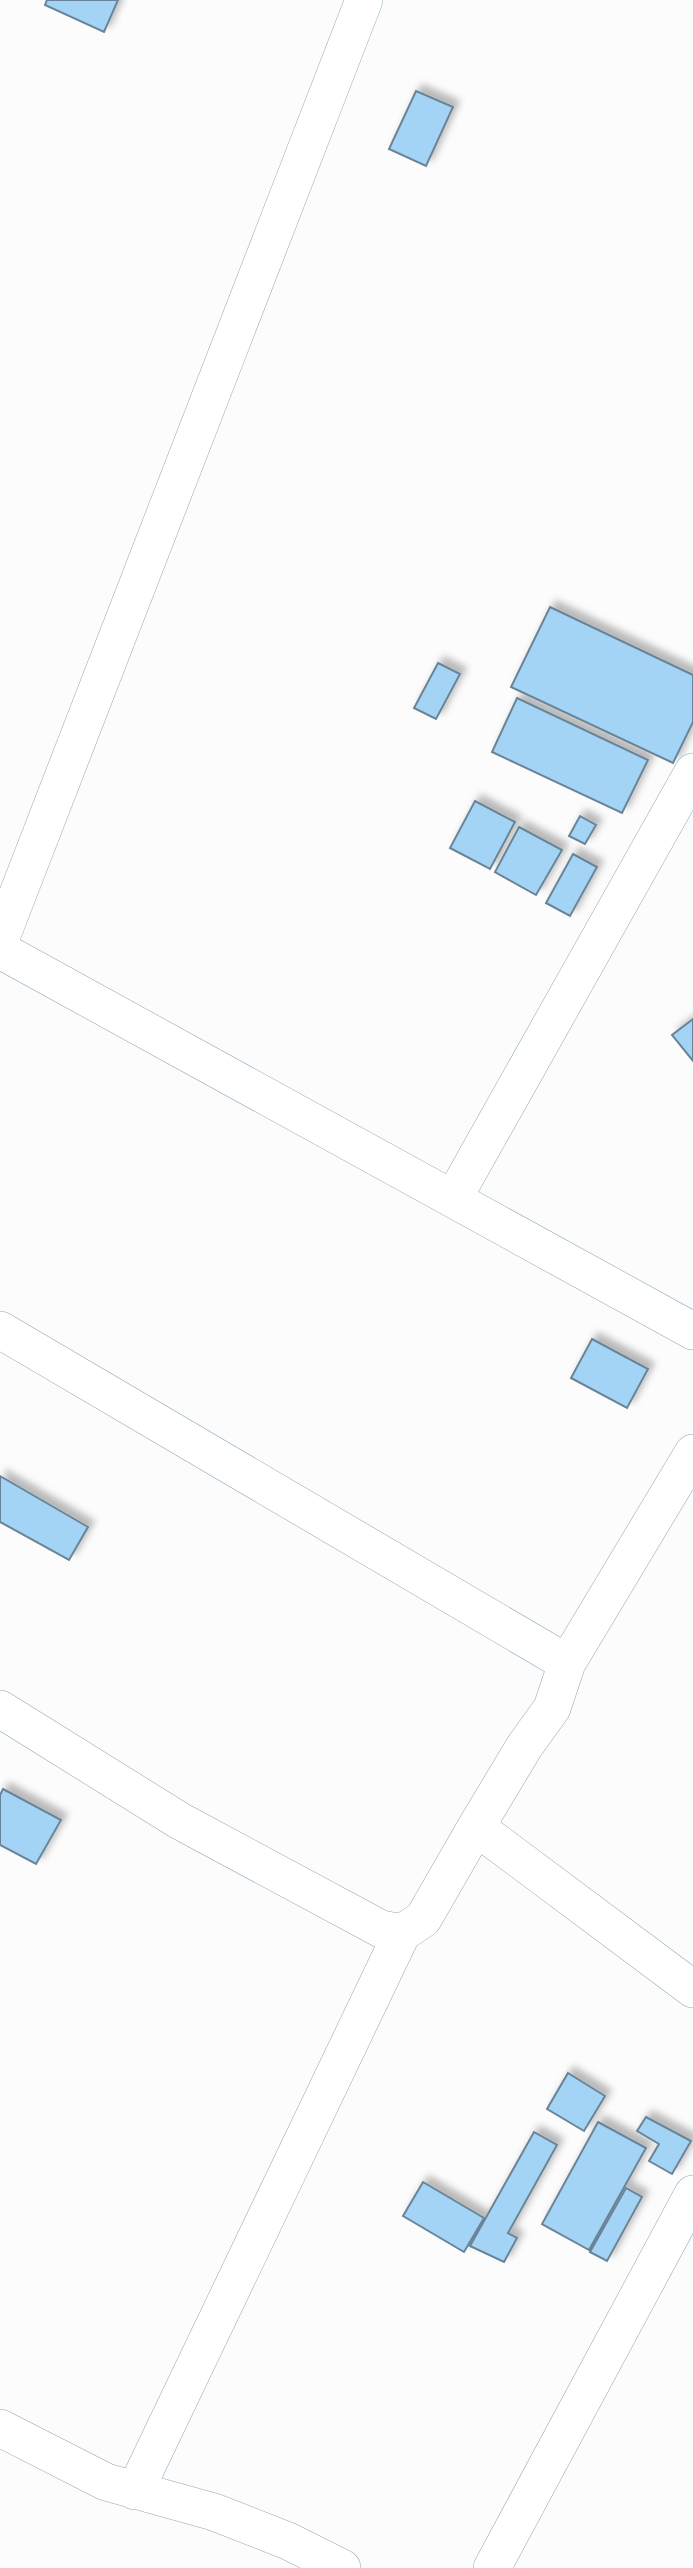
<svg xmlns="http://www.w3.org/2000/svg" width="693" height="2568" viewBox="0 0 693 2568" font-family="Commissioner,sans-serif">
	<defs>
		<filter id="shadow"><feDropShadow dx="6" dy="-6" stdDeviation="3.5" flood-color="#0004"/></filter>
	</defs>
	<rect width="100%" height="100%" fill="#fcfcfc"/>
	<path fill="#a3d3f5" stroke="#6a8497" stroke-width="2" filter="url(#shadow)" d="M 47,0 L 118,0 L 104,32 L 45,5 Z
		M 416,91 L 453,107 L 426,166 L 389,149 Z
		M 550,607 L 693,675 L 693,722 L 673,763 L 511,687 Z
		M 438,663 L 460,674 L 436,719 L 414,708 Z
		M 517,698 L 648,760 L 622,813 L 492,752 Z
		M 475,801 L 515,822 L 490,869 L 450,848 Z
		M 580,816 L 596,825 L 585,844 L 569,836 Z
		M 519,827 L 562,850 L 536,895 L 495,872 Z
		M 573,854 L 597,867 L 570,916 L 546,903 Z
		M 693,1019 L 693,1061 L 672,1035 Z
		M 592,1339 L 648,1369 L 627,1408 L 571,1378 Z
		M 0,1476 L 88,1527 L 69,1560 L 0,1522 Z
		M 3,1789 L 61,1820 L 36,1864 L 0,1845 L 0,1795 Z
		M 568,2073 L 605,2096 L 584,2131 L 547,2109 Z
		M 646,2117 L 691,2141 L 672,2174 L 649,2161 L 659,2144 L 637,2131 Z
		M 598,2122 L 646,2148 L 589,2250 L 542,2224 Z
		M 534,2132 L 557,2145 L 508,2233 L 517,2238 L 504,2262 L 470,2246 Z
		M 423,2182 L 484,2218 L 464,2252 L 403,2216 Z
		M 626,2188 L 642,2197 L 607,2261 L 590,2252 Z"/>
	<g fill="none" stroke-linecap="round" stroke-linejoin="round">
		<g stroke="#8ea9bc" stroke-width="38">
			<path id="minor" d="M 0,940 L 364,0
				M 0,950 L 693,1331
				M 453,1199 L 693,772
				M 0,1330 L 567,1663
				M 0,1709 L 180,1821 L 381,1929 L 402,1933 L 423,1919 L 476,1827 L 693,1989
				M 476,1827 L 524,1747 L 552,1708 L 567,1663 L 693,1453
				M 0,2428 L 106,2482 L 214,2512 L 288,2541 L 342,2568
				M 135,2491 L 402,1933
				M 492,2568 L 693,2194"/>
		</g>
		<use href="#minor" stroke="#fff" stroke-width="37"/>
	</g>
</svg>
